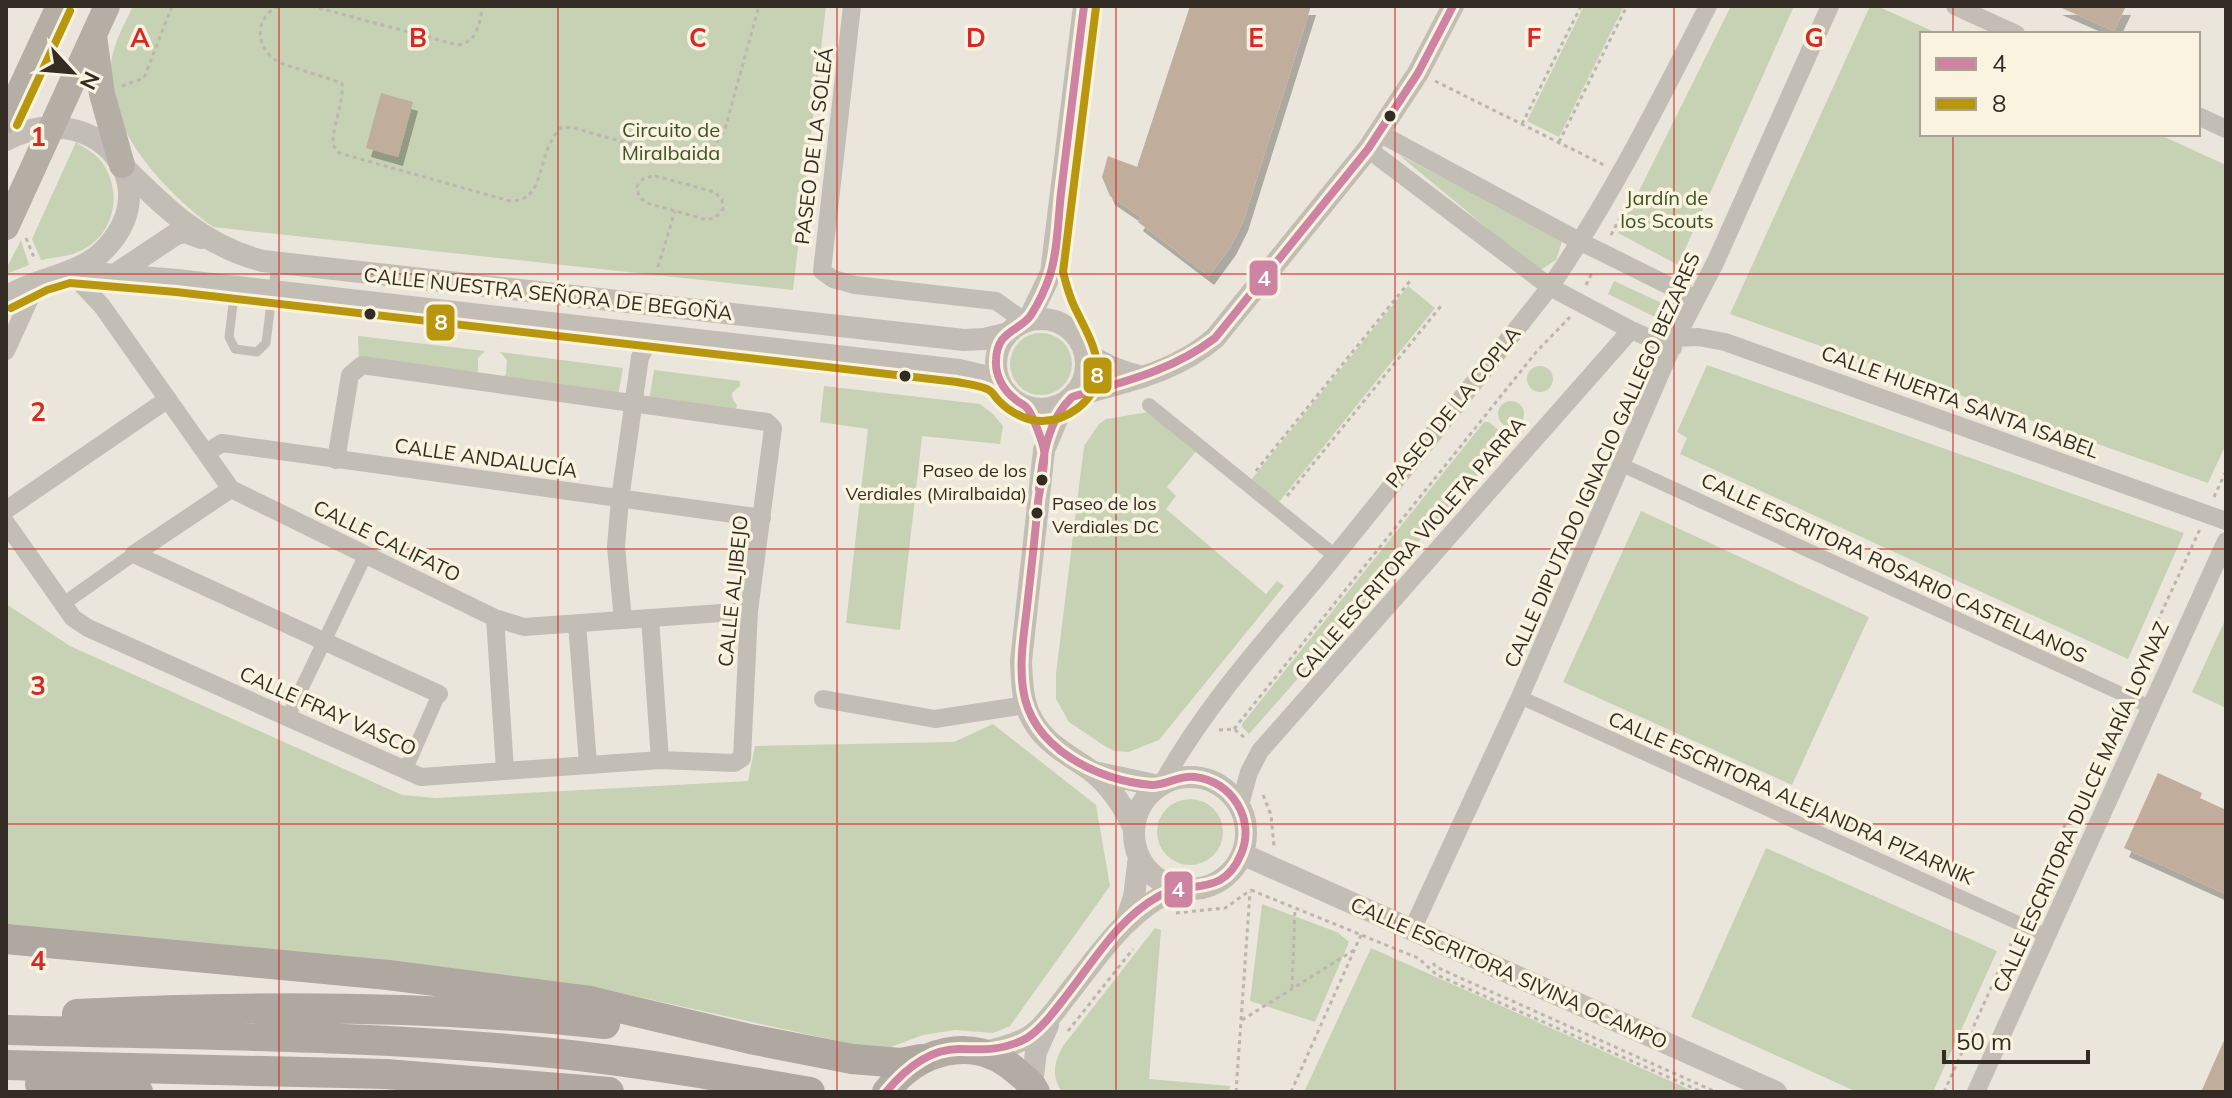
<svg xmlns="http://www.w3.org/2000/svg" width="2232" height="1098" viewBox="0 0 2232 1098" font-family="Mulish,sans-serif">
	<defs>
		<filter id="shadow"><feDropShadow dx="5" dy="9" stdDeviation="0" flood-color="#0004"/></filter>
	</defs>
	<rect width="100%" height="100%" fill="#ebe6db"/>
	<path fill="#c7d2b4" d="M 133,6 L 826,6 L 793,290 L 213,227 C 166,193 103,127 111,64 C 113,44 124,25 133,6 Z
		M 1584,6 L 1624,6 L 1559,137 L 1527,121 Z
		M 1731,6 L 1794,6 L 1678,265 L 1618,233 Z
		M 1870,6 L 1877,6 L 1939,34 L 1922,34 L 1922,134 L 2158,134 L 2226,165 L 2226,444 L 2208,483 L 1730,314 Z
		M 76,142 C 84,148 95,153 101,161 C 124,191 115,237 78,252 C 67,257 52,257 41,260 L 32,239 Z
		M 1399,155 L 1563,239 L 1556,260 L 1539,271 Z
		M 21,240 L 29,265 L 6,274 L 6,269 Z
		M 1614,281 L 1668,306 L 1669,313 L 1664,319 L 1659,319 L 1608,294 Z
		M 1408,286 L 1435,308 L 1279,502 L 1251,480 Z
		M1010 364a31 31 0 1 1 62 0a31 31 0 1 1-62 0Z
		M 358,336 L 485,351 L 478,358 L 478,372 L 359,361 Z
		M 500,352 L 623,368 L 618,396 L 500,381 L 506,374 L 507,360 Z
		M 1707,365 L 2184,533 L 2128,659 L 1680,454 L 1687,438 L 1677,432 Z
		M1527 379a13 13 0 1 1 26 0a13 13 0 1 1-26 0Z
		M 654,370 L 740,381 L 740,386 L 732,393 L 733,400 L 737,405 L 735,413 L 649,402 Z
		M 824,386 L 980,404 L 993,414 L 1003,426 L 1000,444 L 922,436 L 900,630 L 846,623 L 868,429 L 820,422 Z
		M1498 414a13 13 0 1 1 26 0a13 13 0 1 1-26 0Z
		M 1149,412 L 1197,450 L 1167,487 L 1176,496 L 1166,509 L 1266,594 L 1277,581 L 1284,586 L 1159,740 L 1129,752 L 1114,751 L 1103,745 L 1069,722 L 1056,699 L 1056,674 L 1084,446 L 1099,424 L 1106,419 Z
		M 1484,422 L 1489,422 L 1509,439 L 1249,734 L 1242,727 L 1242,724 Z
		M 1641,511 L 1869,617 L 1792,785 L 1563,682 Z
		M 6,604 L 70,646 L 402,795 L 436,798 L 748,781 L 755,746 L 954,742 L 993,724 L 1096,805 L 1110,886 L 1010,1026 L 993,1033 L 955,1030 L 923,1035 L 888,1048 L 865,1047 L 603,989 L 6,926 Z
		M 2226,618 L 2226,708 L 2192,692 Z
		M1157 832a33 33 0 1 1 66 0a33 33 0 1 1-66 0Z
		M 1766,848 L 1997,951 L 1933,1092 L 1857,1092 L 1691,1017 Z
		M 1262,904 L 1337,932 L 1349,942 L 1315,1022 L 1250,1001 Z
		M 1155,928 L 1161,930 L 1149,1079 L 1230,1086 L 1229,1092 L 1062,1092 C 1051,1075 1054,1063 1063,1046 Z
		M 1371,948 L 1695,1092 L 1304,1092 Z"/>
	<path fill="#c0ad9b" filter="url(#shadow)" d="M 1190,6 L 1311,6 L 1243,222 L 1231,246 L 1209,276 L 1138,222 L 1141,217 L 1110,196 L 1102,177 L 1108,156 L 1137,167 Z
		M 2057,6 L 2126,6 L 2114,31 Z
		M 381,93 L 413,102 L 398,157 L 366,148 Z
		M 2158,773 L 2202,793 L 2200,798 L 2226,810 L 2226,894 L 2124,848 Z
		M 2226,1036 L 2226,1092 L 2201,1092 Z"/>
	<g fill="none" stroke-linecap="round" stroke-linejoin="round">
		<path stroke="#bcb6ad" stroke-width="3" stroke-dasharray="4 4" stroke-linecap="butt" d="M 278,6 C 252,20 256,50 280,63 L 342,83 C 344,105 332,124 333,145 L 339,153 L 510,201 C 548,202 535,150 562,127 L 574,128 L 677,157 L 702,155 L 713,148 L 725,129 L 759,6
			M 311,6 L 458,45 C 478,42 479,23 483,6
			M 1435,81 L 1604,165
			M 122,86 L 144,78 L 172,6
			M 1522,124 L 1581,6
			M 1559,142 L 1627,6
			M 655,176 L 715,192 L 722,200 L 723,209 L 716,217 L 707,220 L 647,203 L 639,197 L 637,186 L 644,178 Z
			M 1611,235 L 1631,196
			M 26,238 L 35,260
			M 658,267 L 675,211
			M 1586,285 L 1593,271
			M 1256,471 L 1410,281
			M 1287,496 L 1441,306
			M 2214,497 L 2226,471
			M 2131,679 L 2200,529
			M 1234,729 L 1537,351 L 1570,317
			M 1219,730 L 1234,729 L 1245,738
			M 1263,795 L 1271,815 L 1274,846
			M 1251,890 L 1418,958 L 1437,975 L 1702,1092
			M 2027,908 L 2117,711
			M 1176,913 L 1225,908 L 1251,890
			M 1433,963 L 1436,967 L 1716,1092
			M 1292,988 L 1295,908
			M 1242,1020 L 1354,950
			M 1068,1031 L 1133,949
			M 1236,1092 L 1250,892
			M 1291,1092 L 1361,935
			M 1944,1092 L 2014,937"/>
		<path stroke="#c3beb5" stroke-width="9" d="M 235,288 L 229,337 L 235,349 L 257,352 L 266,343 L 276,264"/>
		<path stroke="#c3beb5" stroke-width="14" d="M 1149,405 L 1335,556
			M 1622,465 L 2150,707
			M 63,604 L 134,554
			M 1520,697 L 2047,936
			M 288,717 L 365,556
			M 405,771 L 439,694"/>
		<path stroke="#c3beb5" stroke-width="18" d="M 852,6 L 822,271 L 833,279 L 855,285 L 996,301 L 1024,321
			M 1955,6 L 2016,34
			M 2198,116 L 2226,129
			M 1379,133 L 1581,242 L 1696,299
			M 1368,149 L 1550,287 L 1631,330 L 1673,348
			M 69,271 L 102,306 L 231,489 L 495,618 L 524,627 L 749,611
			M 1676,338 L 1698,337 L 1725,342 L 2226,521
			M 6,351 L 31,296 L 43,279
			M 206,453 L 222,443 L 762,518
			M 6,510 L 168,399
			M 6,523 L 73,618 L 88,628 L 421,777 L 660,760 L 734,763 L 742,758 L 749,611 L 773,428 L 767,422 L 362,365 L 350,375 L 336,460
			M 134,554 L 439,694
			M 134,554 L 231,489
			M 495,618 L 505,770
			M 650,618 L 660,760
			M 623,620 L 616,547 L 620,499 L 640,357 L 652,336
			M 577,623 L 588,764
			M 823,699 L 935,719 L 1026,705
			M 1162,784 C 1207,702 1271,634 1330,562 C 1404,471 1477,379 1550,287 C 1611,198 1659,102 1708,6
			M 1240,805 L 1249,772 L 1260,751 L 1631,330
			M 1412,930 L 1520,697 L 1676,338 L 1715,263 L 1830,6
			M 1976,1092 L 2226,541"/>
		<path stroke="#c3beb5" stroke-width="22" d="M 6,140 C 89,95 171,180 105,249 C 79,276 37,277 6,297
			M 122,165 C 164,207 203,246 263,261 L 964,340 L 984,339 L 1005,334
			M 69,271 L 177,280 L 959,370 L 997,379
			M 116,274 L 176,234 L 185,232 L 201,238
			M996 364a45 45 0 1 1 90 0a45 45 0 1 1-90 0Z
			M 1029,319 L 1051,273 L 1084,6
			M 1084,351 C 1103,365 1121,372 1143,377
			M 1072,397 C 1122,382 1174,374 1215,338 L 1368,149 L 1418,73 L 1453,6
			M 1064,403 L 1044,450 L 1021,661 C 1022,682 1022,703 1033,721 C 1046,744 1069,755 1090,770 C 1109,784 1125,808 1134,829
			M 1094,772 L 1159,786
			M1134 833a56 56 0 1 1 112 0a56 56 0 1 1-112 0Z
			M 1242,854 L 1776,1092
			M 1127,918 L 1134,897 L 1139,856
			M 983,1052 C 998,1049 1017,1044 1030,1036 C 1044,1027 1057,1008 1067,995 C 1101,952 1126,911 1177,888
			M 1032,1084 L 1036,1052 L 1048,1025"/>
		<path stroke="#b4aea5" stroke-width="26" d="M 94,36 L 102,94 L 122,165
			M 6,120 L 59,6
			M 6,227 L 107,6"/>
		<path stroke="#b2aca4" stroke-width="28" d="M 886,1092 C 916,1050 973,1034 1015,1070 C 1023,1077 1031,1082 1036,1092"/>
		<path stroke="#aea8a0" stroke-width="30" d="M 6,939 L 388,975 L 590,1001 L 750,1039 L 852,1059 L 901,1063 L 921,1059
			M 77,1014 C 253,1005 429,1005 605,1024
			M 6,1030 C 188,1035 371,1035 552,1053 C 639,1062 724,1077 810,1092
			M 6,1065 L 386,1074 L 609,1092
			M 40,1084 L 138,1092"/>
		<g stroke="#faf3e0" stroke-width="14">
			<path id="bus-1" d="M 1039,489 C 1043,456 1047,421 1072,397 C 1123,382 1172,371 1215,338 L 1368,149 L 1418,73 L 1453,6
				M 886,1092 C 905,1069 930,1048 961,1049 C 985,1050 1005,1050 1027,1038 C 1041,1029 1053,1013 1063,1000 C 1092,964 1117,919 1159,896 C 1190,879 1223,898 1241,854 C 1256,820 1232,781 1195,777 C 1179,775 1167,785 1152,785 C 1098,781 1031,748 1023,689 C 1019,661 1024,634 1027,607 C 1031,572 1035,537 1038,502 C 1040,486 1046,465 1044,450 C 1043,443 1032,413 1027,408 C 1024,404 1019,403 1015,399 C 1003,390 995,375 996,360 C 997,330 1019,332 1031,315 C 1038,304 1046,287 1050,275 C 1058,250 1058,219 1061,193 C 1069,130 1076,68 1084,6"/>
		</g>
		<g stroke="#faf3e0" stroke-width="14">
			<path id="bus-2" d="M 17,125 L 70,11
				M 11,308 L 47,290 L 70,283 L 176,292 L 957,382 C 966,384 978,385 987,389 C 993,391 995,398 1000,402 C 1008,410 1020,417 1032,420 C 1049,423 1065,418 1078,408 C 1116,378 1090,339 1075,308 C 1069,296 1066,284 1063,272 L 1096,7"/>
		</g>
		<use href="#bus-1" stroke="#ce83a2" stroke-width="8"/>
		<use href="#bus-2" stroke="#b8970f" stroke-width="8"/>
	</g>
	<path fill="none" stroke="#d62828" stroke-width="2" stroke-opacity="0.55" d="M 279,6 L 279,1092M 558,6 L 558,1092M 837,6 L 837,1092M 1116,6 L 1116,1092M 1395,6 L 1395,1092M 1674,6 L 1674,1092M 1953,6 L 1953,34M 1953,134 L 1953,1092M 6,274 L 2226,274M 6,549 L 2226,549M 6,824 L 2226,824"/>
	<g fill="#332c24" stroke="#faf3e0" stroke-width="3">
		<circle cx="1390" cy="116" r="7"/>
		<circle cx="370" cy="314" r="7"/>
		<circle cx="905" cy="376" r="7"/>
		<circle cx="1042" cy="480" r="7"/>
		<circle cx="1037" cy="513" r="7"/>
	</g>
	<g text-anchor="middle" stroke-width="7" stroke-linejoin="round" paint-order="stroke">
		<g font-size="18" fill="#332c24" stroke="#faf3e0" text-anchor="end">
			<text x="1027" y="477">Paseo de los<tspan x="1027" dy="23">Verdiales (Miralbaida)</tspan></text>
			<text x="1052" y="510" text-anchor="start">Paseo de los<tspan x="1052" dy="23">Verdiales DC</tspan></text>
		</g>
		<g font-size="20" fill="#3a5326" stroke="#faf3e0">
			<text x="671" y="137">Circuito de<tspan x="671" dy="23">Miralbaida</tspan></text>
			<text x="1667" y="205">Jardín de<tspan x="1667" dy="23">los Scouts</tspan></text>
		</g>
		<g font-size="20" fill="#332c24" stroke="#faf3e0">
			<text transform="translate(814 146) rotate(-83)" y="7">PASEO DE LA SOLEÁ</text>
			<text transform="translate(548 294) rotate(6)" y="7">CALLE NUESTRA SEÑORA DE BEGOÑA</text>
			<text transform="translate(1960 402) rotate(20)" y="7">CALLE HUERTA SANTA ISABEL</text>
			<text transform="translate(1453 407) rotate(-51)" y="7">PASEO DE LA COPLA</text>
			<text transform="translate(486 458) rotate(8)" y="7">CALLE ANDALUCÍA</text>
			<text transform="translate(1602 460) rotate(-66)" y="7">CALLE DIPUTADO IGNACIO GALLEGO BEZARES</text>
			<text transform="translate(387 541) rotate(26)" y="7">CALLE CALIFATO</text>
			<text transform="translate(1410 548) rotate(-49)" y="7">CALLE ESCRITORA VIOLETA PARRA</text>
			<text transform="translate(1894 568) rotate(25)" y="7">CALLE ESCRITORA ROSARIO CASTELLANOS</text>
			<text transform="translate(733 591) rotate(-84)" y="7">CALLE ALJIBEJO</text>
			<text transform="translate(328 711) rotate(24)" y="7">CALLE FRAY VASCO</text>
			<text transform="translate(1791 798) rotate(24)" y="7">CALLE ESCRITORA ALEJANDRA PIZARNIK</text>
			<text transform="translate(2081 807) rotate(-66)" y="7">CALLE ESCRITORA DULCE MARÍA LOYNAZ</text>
			<text transform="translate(1509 973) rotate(24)" y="7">CALLE ESCRITORA SIVINA OCAMPO</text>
		</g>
	</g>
	<g font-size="26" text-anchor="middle" font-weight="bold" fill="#d62828" stroke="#faf3e0" stroke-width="7" stroke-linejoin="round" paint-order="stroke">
		<text x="140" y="47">A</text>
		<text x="418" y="47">B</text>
		<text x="698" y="47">C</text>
		<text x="976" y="47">D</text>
		<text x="1256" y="47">E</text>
		<text x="1534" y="47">F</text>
		<text x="1814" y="47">G</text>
		<text x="38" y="146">1</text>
		<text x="38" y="421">2</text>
		<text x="38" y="695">3</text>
		<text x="38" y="970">4</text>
	</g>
	<g stroke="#faf3e0" stroke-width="3">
		<rect x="1248" y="259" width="31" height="38" rx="8" fill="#ce83a2"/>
		<rect x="425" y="303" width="31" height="39" rx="8" fill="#b8970f"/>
		<rect x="1082" y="356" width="31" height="39" rx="8" fill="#b8970f"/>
		<rect x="1163" y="870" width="31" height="39" rx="8" fill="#ce83a2"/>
	</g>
	<g font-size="22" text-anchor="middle" font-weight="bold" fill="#fff">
		<text x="1264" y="286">4</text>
		<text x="441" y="330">8</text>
		<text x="1097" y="383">8</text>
		<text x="1178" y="897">4</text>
	</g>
	<rect width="2232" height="1098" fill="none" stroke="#332c24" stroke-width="16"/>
	<rect x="1920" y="32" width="280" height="104" fill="#faf3e0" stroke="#aaa395" stroke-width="2"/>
	<rect x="1936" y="58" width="40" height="12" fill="#ce83a2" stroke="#aaa395" stroke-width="2"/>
	<text x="1992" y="72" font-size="24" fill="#332c24">4</text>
	<rect x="1936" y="98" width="40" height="12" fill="#b8970f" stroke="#aaa395" stroke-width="2"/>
	<text x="1992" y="112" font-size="24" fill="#332c24">8</text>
	<g transform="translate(72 72) rotate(116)" stroke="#faf3e0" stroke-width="6" paint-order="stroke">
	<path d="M0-6L14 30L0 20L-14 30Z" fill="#332c24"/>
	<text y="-12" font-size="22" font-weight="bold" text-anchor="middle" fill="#332c24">N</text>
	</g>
	<path d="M1944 1050v12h144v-12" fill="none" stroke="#332c24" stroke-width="4"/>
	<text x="1956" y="1050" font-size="24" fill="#332c24" stroke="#faf3e0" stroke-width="6" paint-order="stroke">50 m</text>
</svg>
